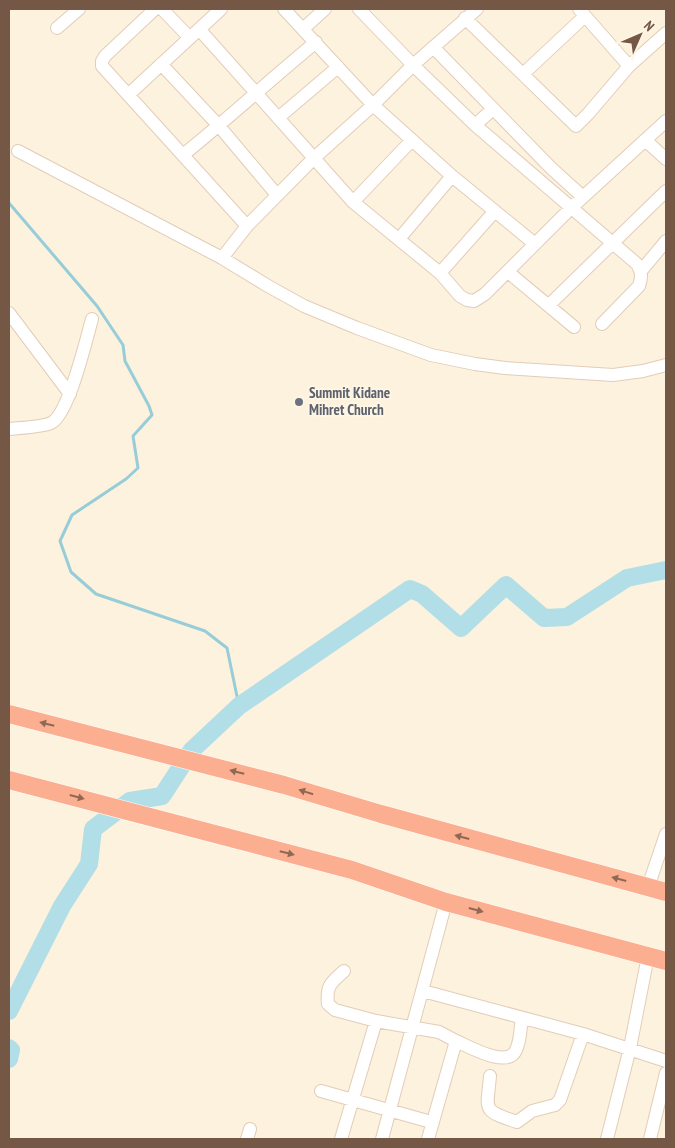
<svg xmlns="http://www.w3.org/2000/svg" width="675" height="1148" viewBox="0 0 675 1148" font-family="'PT Sans Narrow',sans-serif">
	<rect width="100%" height="100%" fill="#fdf2dd"/>
	<g fill="none" stroke-linecap="round" stroke-linejoin="round">
		<path stroke="#97cdd9" stroke-width="3" d="M 9,203 L 97,306 L 123,345 L 125,361 L 149,406 L 152,415 L 133,436 L 138,468 L 126,479 L 72,515 L 60,541 L 71,572 L 96,594 L 205,631 L 227,648 L 239,706"/>
		<path stroke="#b1dee7" stroke-width="18" d="M 9,1011 L 62,906 L 89,864 L 93,829 L 130,801 L 162,796 L 192,750 L 239,706 L 410,589 L 422,594 L 461,628 L 506,585 L 544,618 L 567,617 L 627,578 L 666,570
			M 9,1048 L 11,1050 L 9,1059"/>
		<g stroke="#e1cdb9" stroke-width="14">
			<path id="minor" d="M 155,9 L 105,56 L 102,61 L 102,66 L 247,226
				M 162,9 L 190,38
				M 284,9 L 373,105 L 452,176 L 535,244
				M 359,9 L 413,65 L 475,125 L 637,264 C 642,272 642,277 639,286 L 602,324
				M 579,9 L 629,66
				M 465,18 L 576,126 L 588,114 L 629,66 L 666,33
				M 57,28 L 79,9
				M 304,28 L 325,9
				M 199,29 L 353,202 L 440,273 L 460,296 L 467,300 L 474,301 L 485,294 L 571,208 L 666,121
				M 433,47 L 551,168 L 583,197
				M 161,64 L 219,126 L 277,195
				M 523,74 L 585,16
				M 128,95 L 221,9
				M 278,118 L 338,67
				M 475,125 L 493,109
				M 645,140 L 666,159
				M 18,151 L 222,258 L 268,286 L 304,306 L 357,328 L 431,355 L 475,364 L 505,368 L 613,375 L 643,371 L 666,365
				M 183,155 C 229,118 271,79 316,42
				M 353,202 L 412,140
				M 399,239 L 452,176
				M 222,258 L 247,226 L 313,159 L 373,105 L 413,65 L 477,9
				M 641,271 L 666,241
				M 508,272 L 574,327
				M 440,273 L 495,211
				M 549,305 L 666,191
				M 9,313 L 70,394
				M 9,429 C 18,428 43,427 51,423 C 69,414 86,340 92,319
				M 648,887 L 666,834
				M 344,971 C 331,983 326,985 328,1004 L 335,1010 L 376,1021 L 439,1032 L 456,1041 L 428,1139
				M 423,991 L 583,1034 L 666,1061
				M 456,1041 C 470,1047 508,1069 516,1050 C 521,1040 520,1028 522,1018
				M 490,1076 C 487,1111 481,1110 517,1122 L 532,1111 L 555,1105 L 560,1100 L 583,1034
				M 321,1091 L 431,1122
				M 247,1139 L 250,1129
				M 341,1139 L 376,1021
				M 382,1139 L 446,902
				M 607,1139 L 630,1048 L 648,956
				M 650,1139 L 666,1073"/>
		</g>
		<g stroke="#fff" stroke-width="19">
			<path id="highway" d="M 9,714 L 284,785 L 381,814 L 666,892
				M 9,780 L 352,870 L 446,902 L 666,961"/>
		</g>
		<use href="#minor" stroke="#fff" stroke-width="12"/>
		<use href="#highway" stroke="#fcaf90" stroke-width="18"/>
	</g>
	<defs><path id="oneway-solid" d="M-6-.8H1V-3.2L6.5 0L1 3.2V.8H-6Z" transform="scale(1.25)"/></defs>
	<g fill="#8f6954">
		<use href="#oneway-solid" transform="translate(47 724) rotate(-166)"/>
		<use href="#oneway-solid" transform="translate(237 772) rotate(-166)"/>
		<use href="#oneway-solid" transform="translate(306 792) rotate(-163)"/>
		<use href="#oneway-solid" transform="translate(77 797) rotate(15)"/>
		<use href="#oneway-solid" transform="translate(462 837) rotate(-165)"/>
		<use href="#oneway-solid" transform="translate(287 853) rotate(14)"/>
		<use href="#oneway-solid" transform="translate(619 879) rotate(-165)"/>
		<use href="#oneway-solid" transform="translate(476 910) rotate(15)"/>
	</g>
	<circle fill="#6b7280" stroke="#fff5e4" stroke-width="2" cx="299" cy="402" r="5"/>
	<g text-anchor="middle" stroke-width="4" stroke-linejoin="round" paint-order="stroke">
		<g font-size="15" font-weight="bold" fill="#5b616d" stroke="#fff5e4" text-anchor="start">
			<text x="309" y="398">Summit Kidane<tspan x="309" dy="17">Mihret Church</tspan></text>
		</g>
	</g>
	<rect width="675" height="1148" fill="none" stroke="#745745" stroke-width="20"/>
	<g transform="translate(640 35) rotate(45)" stroke="#fff5e4" stroke-width="4" paint-order="stroke">
	<path d="M0-4L9 19L0 12L-9 19Z" fill="#745745"/>
	<text y="-8" font-size="14" font-weight="bold" text-anchor="middle" fill="#745745">N</text>
	</g>
</svg>
